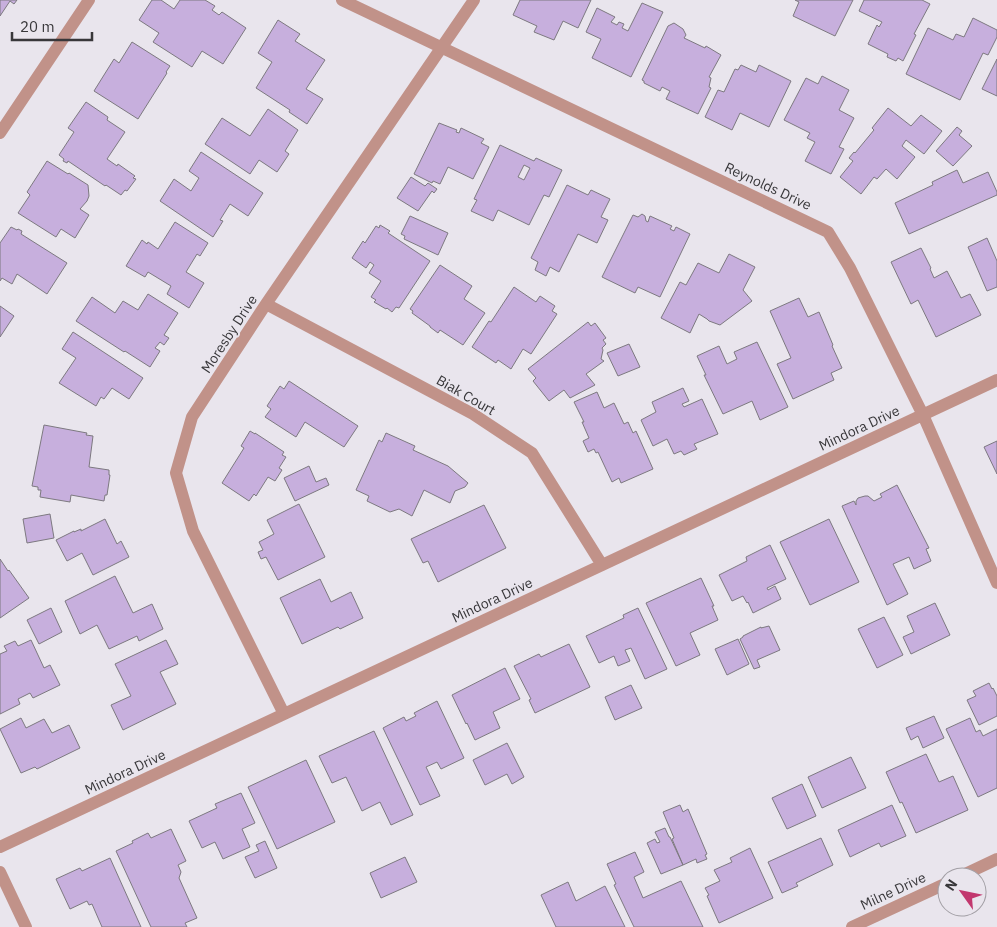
<svg xmlns="http://www.w3.org/2000/svg" width="997" height="927" viewBox="0 0 997 927" font-family="'IBM Plex Sans',sans-serif">
	<rect width="100%" height="100%" fill="#e9e5ed"/>
	<path fill="#c7afdd" stroke="#7d7980" fill-rule="evenodd" d="M 0,0 L 17,0 L 14,4 L 10,1 L 0,16 Z
		M 152,0 L 161,0 L 174,9 L 180,0 L 205,0 L 215,6 L 212,10 L 219,15 L 222,12 L 246,28 L 223,64 L 202,51 L 192,67 L 153,42 L 159,33 L 139,20 Z
		M 520,0 L 591,0 L 578,28 L 563,21 L 554,40 L 534,32 L 537,26 L 513,15 Z
		M 795,0 L 853,0 L 835,36 L 793,16 L 799,2 Z
		M 864,0 L 922,0 L 930,4 L 914,34 L 916,35 L 903,61 L 898,58 L 896,61 L 887,57 L 888,54 L 868,44 L 877,25 L 879,27 L 882,22 L 859,11 Z
		M 642,3 L 663,12 L 631,77 L 592,58 L 601,39 L 586,32 L 597,8 L 615,17 L 611,22 L 617,25 L 619,22 L 624,24 L 622,28 L 628,31 Z
		M 973,18 L 997,30 L 997,37 L 988,55 L 983,53 L 960,100 L 906,74 L 928,28 L 953,40 L 956,34 L 964,37 Z
		M 278,20 L 300,34 L 295,41 L 325,60 L 306,89 L 323,99 L 307,124 L 289,112 L 290,110 L 256,88 L 272,62 L 258,53 Z
		M 674,23 L 683,29 L 686,35 L 684,38 L 705,48 L 706,46 L 721,55 L 709,77 L 711,78 L 709,87 L 711,88 L 698,114 L 666,99 L 670,91 L 662,87 L 660,91 L 644,83 L 644,81 L 642,80 L 668,26 Z
		M 132,42 L 170,66 L 166,72 L 167,73 L 138,119 L 94,91 L 114,59 L 119,63 Z
		M 997,59 L 997,96 L 982,89 Z
		M 741,65 L 756,72 L 759,65 L 791,81 L 769,127 L 740,113 L 732,130 L 705,117 L 718,90 L 724,92 L 735,69 L 738,70 Z
		M 822,76 L 849,90 L 839,110 L 854,118 L 839,147 L 844,149 L 831,174 L 805,161 L 815,142 L 807,138 L 810,133 L 784,120 L 806,78 L 818,84 Z
		M 86,102 L 108,117 L 107,120 L 125,132 L 107,159 L 117,166 L 118,164 L 135,176 L 133,178 L 136,179 L 127,191 L 125,190 L 121,195 L 106,185 L 105,186 L 68,161 L 67,163 L 63,161 L 64,159 L 59,155 L 74,132 L 68,128 Z
		M 888,108 L 911,126 L 921,115 L 942,131 L 924,154 L 906,140 L 902,146 L 915,157 L 897,179 L 886,169 L 877,179 L 874,177 L 861,194 L 840,177 L 853,161 L 849,158 L 854,152 L 855,153 L 874,130 L 872,128 Z
		M 268,109 L 298,130 L 285,151 L 289,154 L 277,172 L 259,160 L 250,174 L 205,144 L 222,118 L 250,136 Z
		M 439,123 L 457,130 L 456,132 L 459,133 L 461,128 L 484,139 L 481,143 L 489,147 L 473,179 L 448,167 L 440,184 L 433,181 L 432,183 L 414,174 Z
		M 957,127 L 962,131 L 959,135 L 972,146 L 953,166 L 936,151 Z
		M 500,145 L 534,161 L 536,158 L 562,170 L 549,197 L 544,195 L 529,225 L 498,210 L 493,221 L 471,211 L 477,200 L 474,199 ZM 524,165 L 530,168 L 524,180 L 518,177 Z
		M 201,152 L 263,193 L 248,216 L 230,204 L 220,220 L 223,221 L 213,237 L 160,201 L 174,179 L 191,191 L 199,178 L 189,171 Z
		M 47,161 L 68,174 L 69,173 L 88,185 L 89,196 L 87,201 L 80,209 L 89,215 L 75,238 L 61,229 L 56,237 L 18,213 L 30,195 L 27,192 Z
		M 957,170 L 963,183 L 988,172 L 997,192 L 997,195 L 909,234 L 895,203 L 933,185 L 932,182 Z
		M 411,177 L 425,186 L 428,183 L 437,189 L 434,193 L 432,191 L 418,211 L 397,198 Z
		M 567,185 L 588,195 L 591,190 L 610,199 L 601,217 L 608,220 L 597,243 L 578,234 L 559,272 L 550,267 L 546,276 L 535,270 L 538,262 L 531,258 Z
		M 642,214 L 645,216 L 646,221 L 648,222 L 650,216 L 672,226 L 670,229 L 674,231 L 676,227 L 690,234 L 660,297 L 638,287 L 635,293 L 602,277 L 633,215 L 638,217 Z
		M 410,216 L 448,233 L 438,255 L 404,239 L 405,236 L 401,234 Z
		M 175,222 L 208,243 L 200,256 L 197,254 L 186,272 L 204,283 L 189,308 L 167,294 L 171,286 L 148,272 L 145,277 L 126,266 L 142,240 L 147,244 L 148,242 L 158,249 Z
		M 380,225 L 390,231 L 388,233 L 430,261 L 399,308 L 396,307 L 392,312 L 387,308 L 386,309 L 374,302 L 376,300 L 371,297 L 381,281 L 369,273 L 374,265 L 370,262 L 366,268 L 352,258 L 363,241 L 365,243 L 376,226 L 379,228 Z
		M 11,227 L 17,230 L 18,229 L 22,231 L 21,234 L 67,263 L 47,294 L 17,274 L 12,284 L 2,278 L 0,281 L 0,243 Z
		M 987,238 L 997,261 L 997,287 L 987,291 L 968,247 Z
		M 921,248 L 931,268 L 930,269 L 934,278 L 947,271 L 961,298 L 970,294 L 981,315 L 936,337 L 918,300 L 911,304 L 891,262 Z
		M 729,254 L 755,267 L 743,290 L 752,301 L 720,325 L 709,321 L 707,319 L 699,314 L 690,333 L 661,318 L 680,282 L 686,285 L 698,263 L 719,273 Z
		M 440,265 L 472,286 L 464,299 L 485,313 L 463,345 L 440,330 L 438,333 L 430,327 L 430,326 L 412,313 L 413,311 L 410,309 Z
		M 514,287 L 536,302 L 540,296 L 555,306 L 552,311 L 557,314 L 531,354 L 523,349 L 511,369 L 498,360 L 496,363 L 472,347 L 489,321 L 491,322 Z
		M 148,294 L 178,313 L 164,335 L 169,338 L 164,345 L 160,342 L 155,348 L 160,351 L 150,367 L 125,351 L 124,352 L 76,321 L 92,297 L 115,313 L 123,301 L 138,310 Z
		M 799,298 L 808,317 L 819,312 L 833,345 L 832,346 L 842,368 L 831,373 L 834,380 L 793,399 L 777,364 L 791,358 L 770,311 Z
		M 0,306 L 14,316 L 0,337 Z
		M 588,322 L 591,326 L 595,323 L 606,338 L 603,340 L 606,344 L 602,348 L 603,350 L 601,359 L 604,361 L 586,374 L 595,385 L 570,398 L 564,390 L 549,401 L 533,381 L 536,378 L 528,369 Z
		M 73,332 L 143,378 L 129,399 L 112,388 L 104,399 L 101,397 L 96,406 L 59,383 L 76,358 L 62,349 Z
		M 757,342 L 788,407 L 760,420 L 752,401 L 723,414 L 704,375 L 706,375 L 697,356 L 719,346 L 727,364 L 737,359 L 734,352 Z
		M 629,344 L 640,367 L 618,376 L 607,353 Z
		M 289,381 L 358,426 L 344,447 L 305,422 L 296,437 L 265,417 L 271,409 L 267,406 L 280,386 L 284,389 Z
		M 683,388 L 689,401 L 682,404 L 684,407 L 702,399 L 718,434 L 694,444 L 697,449 L 684,455 L 681,451 L 674,454 L 667,439 L 653,446 L 641,420 L 656,412 L 652,402 Z
		M 597,392 L 604,408 L 614,403 L 624,424 L 628,422 L 633,433 L 636,431 L 653,469 L 621,483 L 619,478 L 612,482 L 598,452 L 596,453 L 594,449 L 588,452 L 583,441 L 589,438 L 582,422 L 584,422 L 574,402 Z
		M 44,425 L 87,433 L 86,435 L 93,436 L 89,467 L 109,470 L 109,475 L 110,475 L 107,495 L 105,495 L 104,501 L 71,495 L 70,502 L 40,497 L 41,490 L 38,490 L 38,487 L 32,486 Z
		M 250,431 L 255,434 L 255,433 L 284,452 L 282,455 L 286,457 L 279,468 L 282,470 L 275,481 L 268,477 L 256,496 L 254,494 L 249,501 L 222,483 L 244,448 L 241,446 Z
		M 386,433 L 415,446 L 413,450 L 448,466 L 468,483 L 465,487 L 455,491 L 450,503 L 424,490 L 412,516 L 399,509 L 390,512 L 367,501 L 369,496 L 356,490 L 379,440 L 382,442 Z
		M 997,441 L 997,474 L 984,447 Z
		M 309,466 L 316,482 L 326,478 L 329,485 L 295,501 L 284,478 Z
		M 897,485 L 929,548 L 926,549 L 931,561 L 914,569 L 909,557 L 893,564 L 908,594 L 887,605 L 842,506 L 854,501 L 856,505 L 856,501 L 858,498 L 865,496 L 868,496 L 874,501 L 882,497 L 880,494 Z
		M 299,504 L 325,557 L 278,580 L 266,557 L 261,559 L 258,552 L 263,550 L 259,542 L 274,534 L 267,520 Z
		M 484,505 L 506,548 L 438,582 L 428,561 L 423,563 L 411,539 Z
		M 50,514 L 54,538 L 27,543 L 23,519 Z
		M 105,519 L 117,544 L 121,541 L 129,557 L 93,575 L 82,553 L 67,561 L 56,540 L 74,531 L 74,532 L 81,529 L 81,531 Z
		M 829,519 L 859,582 L 810,605 L 780,542 Z
		M 770,545 L 786,579 L 767,588 L 768,590 L 775,586 L 781,599 L 753,613 L 748,602 L 747,603 L 743,596 L 732,601 L 719,575 L 747,561 L 746,557 Z
		M 0,559 L 8,571 L 9,570 L 29,598 L 0,618 Z
		M 115,576 L 133,613 L 152,604 L 163,629 L 139,641 L 137,636 L 109,649 L 97,625 L 80,634 L 65,601 Z
		M 701,578 L 714,606 L 712,606 L 718,620 L 690,633 L 700,655 L 676,666 L 646,603 Z
		M 320,579 L 331,602 L 351,592 L 363,618 L 340,629 L 338,627 L 302,644 L 280,598 Z
		M 935,603 L 950,635 L 911,654 L 903,637 L 914,632 L 907,616 Z
		M 51,608 L 62,632 L 39,644 L 27,620 Z
		M 638,608 L 667,669 L 645,679 L 631,648 L 625,650 L 630,661 L 618,666 L 614,656 L 599,663 L 586,636 L 624,618 L 623,615 Z
		M 884,617 L 903,655 L 877,668 L 858,629 Z
		M 769,626 L 780,650 L 757,660 L 760,667 L 754,669 L 740,639 L 743,637 L 743,636 L 761,627 L 761,628 Z
		M 738,639 L 749,664 L 727,675 L 715,649 Z
		M 31,640 L 44,668 L 50,665 L 60,685 L 33,698 L 30,693 L 18,699 L 20,704 L 0,714 L 0,654 L 7,651 L 4,646 L 15,641 L 18,646 Z
		M 166,640 L 178,664 L 160,672 L 176,704 L 123,730 L 111,705 L 131,696 L 115,664 Z
		M 569,644 L 590,687 L 535,713 L 529,700 L 531,699 L 514,666 L 539,654 L 541,657 Z
		M 505,668 L 520,699 L 493,712 L 500,728 L 475,740 L 467,723 L 466,724 L 452,695 Z
		M 989,683 L 992,689 L 993,688 L 997,696 L 997,716 L 979,725 L 967,700 L 976,696 L 973,691 Z
		M 631,685 L 642,708 L 615,720 L 605,697 Z
		M 437,701 L 464,758 L 441,769 L 437,762 L 426,767 L 440,796 L 420,805 L 383,728 L 404,717 L 406,721 L 416,716 L 414,713 Z
		M 934,716 L 944,738 L 923,748 L 918,736 L 911,740 L 906,728 Z
		M 21,718 L 26,728 L 44,719 L 52,733 L 69,725 L 80,748 L 37,769 L 35,767 L 21,773 L 0,729 Z
		M 970,718 L 976,732 L 980,730 L 983,736 L 997,729 L 997,788 L 978,797 L 946,729 Z
		M 374,731 L 413,815 L 391,825 L 380,802 L 362,811 L 346,777 L 332,783 L 319,756 Z
		M 507,743 L 524,777 L 512,784 L 507,774 L 485,785 L 473,760 Z
		M 926,754 L 939,782 L 953,776 L 968,810 L 916,833 L 902,802 L 900,803 L 886,772 Z
		M 851,757 L 866,788 L 822,808 L 808,777 Z
		M 306,760 L 335,822 L 277,849 L 248,787 Z
		M 802,784 L 816,816 L 787,829 L 772,798 Z
		M 241,793 L 255,823 L 242,829 L 250,847 L 223,859 L 215,842 L 202,848 L 189,821 L 217,808 L 215,804 Z
		M 680,805 L 683,812 L 688,809 L 707,854 L 705,855 L 707,859 L 697,863 L 696,859 L 683,865 L 672,839 L 674,838 L 663,812 Z
		M 892,805 L 906,836 L 881,847 L 879,843 L 850,857 L 838,830 Z
		M 665,828 L 669,837 L 670,837 L 683,865 L 661,874 L 647,843 L 655,839 L 657,843 L 660,842 L 655,832 Z
		M 171,829 L 186,861 L 178,865 L 181,872 L 179,878 L 197,918 L 185,923 L 187,927 L 151,927 L 116,851 L 133,843 L 132,841 L 148,833 L 151,838 Z
		M 821,838 L 833,865 L 796,883 L 798,886 L 782,893 L 768,862 Z
		M 265,841 L 277,868 L 255,878 L 245,857 L 259,851 L 256,845 Z
		M 750,848 L 773,898 L 719,923 L 707,896 L 709,895 L 705,888 L 720,881 L 714,870 L 732,862 L 730,858 Z
		M 635,852 L 644,872 L 634,877 L 643,898 L 681,881 L 703,927 L 634,927 L 614,885 L 616,884 L 607,864 Z
		M 405,857 L 417,882 L 381,898 L 370,873 Z
		M 110,858 L 141,927 L 102,927 L 92,904 L 89,905 L 87,901 L 70,909 L 56,879 L 80,868 L 82,871 Z
		M 568,882 L 576,901 L 605,886 L 625,927 L 556,927 L 541,895 Z"/>
	<g fill="none" stroke-linecap="round" stroke-linejoin="round">
		<path stroke="#c19289" stroke-width="12" d="M 342,0 L 828,232 L 850,268 L 923,415 L 997,583
			M 0,133 L 89,0
			M 266,304 L 473,414 L 532,453 L 602,565
			M 284,714 L 193,531 L 176,473 L 192,417 L 266,304 L 474,0
			M 0,847 L 997,380
			M 0,872 L 26,927
			M 959,877 L 997,859
			M 852,927 L 947,883"/>
	</g>
	<g text-anchor="middle" stroke-width="4" stroke-linejoin="round" paint-order="stroke">
		<g font-size="14" fill="#38373a" stroke="#e9e5ed">
			<text transform="translate(768 186) rotate(25)" y="5">Reynolds Drive</text>
			<text transform="translate(229 334) rotate(-57)" y="5">Moresby Drive</text>
			<text transform="translate(466 395) rotate(30)" y="5">Biak Court</text>
			<text transform="translate(859 428) rotate(-25)" y="5">Mindora Drive</text>
			<text transform="translate(492 600) rotate(-25)" y="5">Mindora Drive</text>
			<text transform="translate(125 772) rotate(-25)" y="5">Mindora Drive</text>
			<text transform="translate(893 891) rotate(-25)" y="5">Milne Drive</text>
		</g>
	</g>
	<g transform="translate(962 892) rotate(303)"><circle r="24" fill="#e9e5ed" stroke="#a29fa5"/>
	<path d="M0-4L9 19L0 12L-9 19Z" fill="#c2376e"/>
	<text y="-8" font-size="14" font-weight="bold" text-anchor="middle" fill="#38373a">N</text>
	</g>
	<path d="M12 32v8h80v-8" fill="none" stroke="#38373a" stroke-width="2.5"/>
	<text x="20" y="32" font-size="15" fill="#38373a" stroke="#e9e5ed" stroke-width="4" paint-order="stroke">20 m</text>
</svg>
